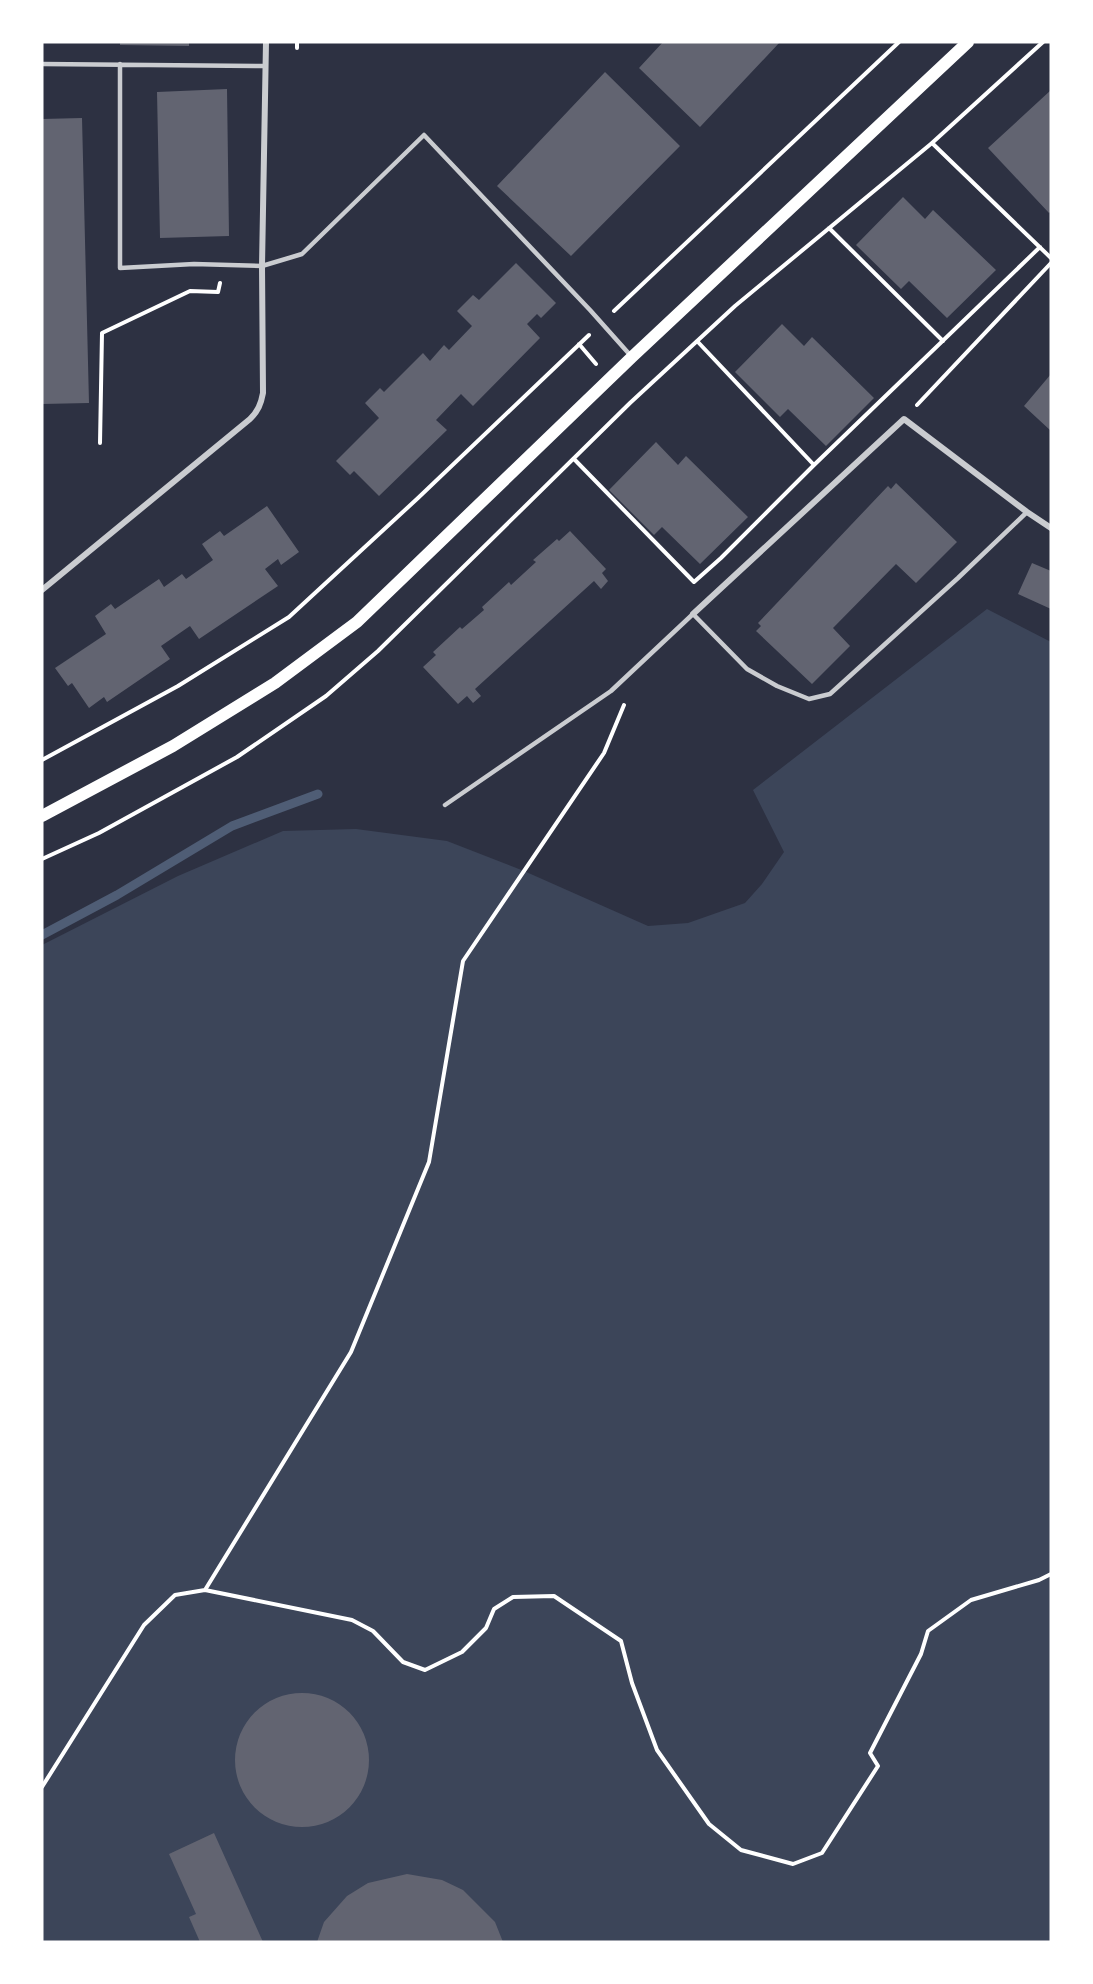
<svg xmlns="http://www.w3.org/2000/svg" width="1093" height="1984" viewBox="0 0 1093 1984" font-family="'PT Sans Narrow',sans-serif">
	<rect width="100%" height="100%" fill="#2d3142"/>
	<path fill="#3c4559" d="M 987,609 L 1051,642 L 1051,1942 L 42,1942 L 42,945 L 178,876 L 283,831 L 356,829 L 447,841 L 524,871 L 648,926 L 688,923 L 745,903 L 762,884 L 784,852 L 753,790 Z"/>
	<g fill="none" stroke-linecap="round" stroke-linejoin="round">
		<path stroke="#4f5d75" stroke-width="9" d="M 42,935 L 117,895 L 232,826 L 318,794"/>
	</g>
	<path fill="#626471" d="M 120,42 L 189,42 L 189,46 L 120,45 Z
		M 663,42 L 780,42 L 700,127 L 639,68 Z
		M 605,72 L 680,146 L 571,256 L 497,186 Z
		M 227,89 L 229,236 L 160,238 L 157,92 Z
		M 1051,90 L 1051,211 L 1049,213 L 988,148 Z
		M 82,118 L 89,403 L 42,404 L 42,119 Z
		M 903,197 L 925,219 L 933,210 L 996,270 L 947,318 L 909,281 L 901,289 L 856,245 Z
		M 516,263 L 556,303 L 541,318 L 537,314 L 527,324 L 540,338 L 473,406 L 461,394 L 436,420 L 447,430 L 379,496 L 354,471 L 350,475 L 336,461 L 379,418 L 365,403 L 380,388 L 384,392 L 423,353 L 430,361 L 444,345 L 449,350 L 472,326 L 457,311 L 473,295 L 479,300 Z
		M 782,324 L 804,346 L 812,337 L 874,398 L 826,446 L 788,409 L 780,417 L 735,372 Z
		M 1051,374 L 1051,431 L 1024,406 Z
		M 656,442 L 678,465 L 686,456 L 748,517 L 700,564 L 662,527 L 654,535 L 609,490 Z
		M 896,483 L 957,542 L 916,583 L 896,564 L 833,628 L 850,646 L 812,684 L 756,631 L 761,626 L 758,623 L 888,486 L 891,489 Z
		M 267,506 L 299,552 L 281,565 L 278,559 L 265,569 L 278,586 L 199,639 L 190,626 L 161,646 L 170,659 L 107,702 L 104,697 L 89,708 L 72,683 L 68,686 L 55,668 L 106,634 L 95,616 L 111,604 L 115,609 L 159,579 L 164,587 L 182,574 L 186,579 L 213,560 L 202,544 L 220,531 L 224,536 Z
		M 570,531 L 606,569 L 602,573 L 608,581 L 601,589 L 594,581 L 475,689 L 481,696 L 473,703 L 467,696 L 458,704 L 423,667 L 436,655 L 433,652 L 460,627 L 462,629 L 484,610 L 482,607 L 509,582 L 511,585 L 536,562 L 533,560 L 557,539 L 559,541 Z
		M 1032,563 L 1051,571 L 1051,609 L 1018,594 Z
		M235 1760a67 67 0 1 1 134 0a67 67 0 1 1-134 0Z
		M 214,1833 L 263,1942 L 200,1942 L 189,1917 L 196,1914 L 169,1854 Z
		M 407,1874 L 442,1880 L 463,1890 L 495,1922 L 503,1942 L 317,1942 L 324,1922 L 347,1896 L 368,1883 Z"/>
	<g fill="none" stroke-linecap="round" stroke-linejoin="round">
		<path stroke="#fff" stroke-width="4" d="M 297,48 L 297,42
			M 932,143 L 1051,258
			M 829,228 L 943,341
			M 614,311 L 899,42
			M 697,341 L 814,465
			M 579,344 L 596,364
			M 917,405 L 1051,263
			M 100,443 L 102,333 L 190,291 L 218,292 L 220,283
			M 574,459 L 694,582 L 721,558 L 814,465 L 1040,247
			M 42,760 L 178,686 L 289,617 L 418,498 L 589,335
			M 42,859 L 99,833 L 237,757 L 326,696 L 378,651 L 630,403 L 735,306 L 932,143 L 1043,42
			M 205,1590 L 351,1352 L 429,1162 L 463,961 L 604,753 L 624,705
			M 42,1787 L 144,1625 L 175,1595 L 205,1590 L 352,1620 L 373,1631 L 403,1662 L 425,1670 L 462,1652 L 486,1628 L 494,1609 L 513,1597 L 554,1596 L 621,1641 L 632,1683 L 657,1750 L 709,1824 L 741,1850 L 793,1864 L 822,1853 L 878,1766 L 870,1753 L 921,1654 L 928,1631 L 971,1600 L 1039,1580 L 1051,1574"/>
		<path stroke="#caccd0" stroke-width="4.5" d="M 42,64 L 265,66
			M 120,64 L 120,268 L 194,264 L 262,266 L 302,254 L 424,135 L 590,310 L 631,356
			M 445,805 L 611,691 L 693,614 L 747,669 L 777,686 L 809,699 L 830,694 L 958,578 L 1027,512"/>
		<path stroke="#caccd0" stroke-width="6" d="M 42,590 L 250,419 C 258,411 261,404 263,393 L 262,266 L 266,42
			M 693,614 L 904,419 L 1027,512 L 1051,528"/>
		<path stroke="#fff" stroke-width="12" d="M 42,816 L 173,746 L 275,683 L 357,622 L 632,357 L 968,42"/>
	</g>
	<rect width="1093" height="1984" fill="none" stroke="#ffffff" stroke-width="87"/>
</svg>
